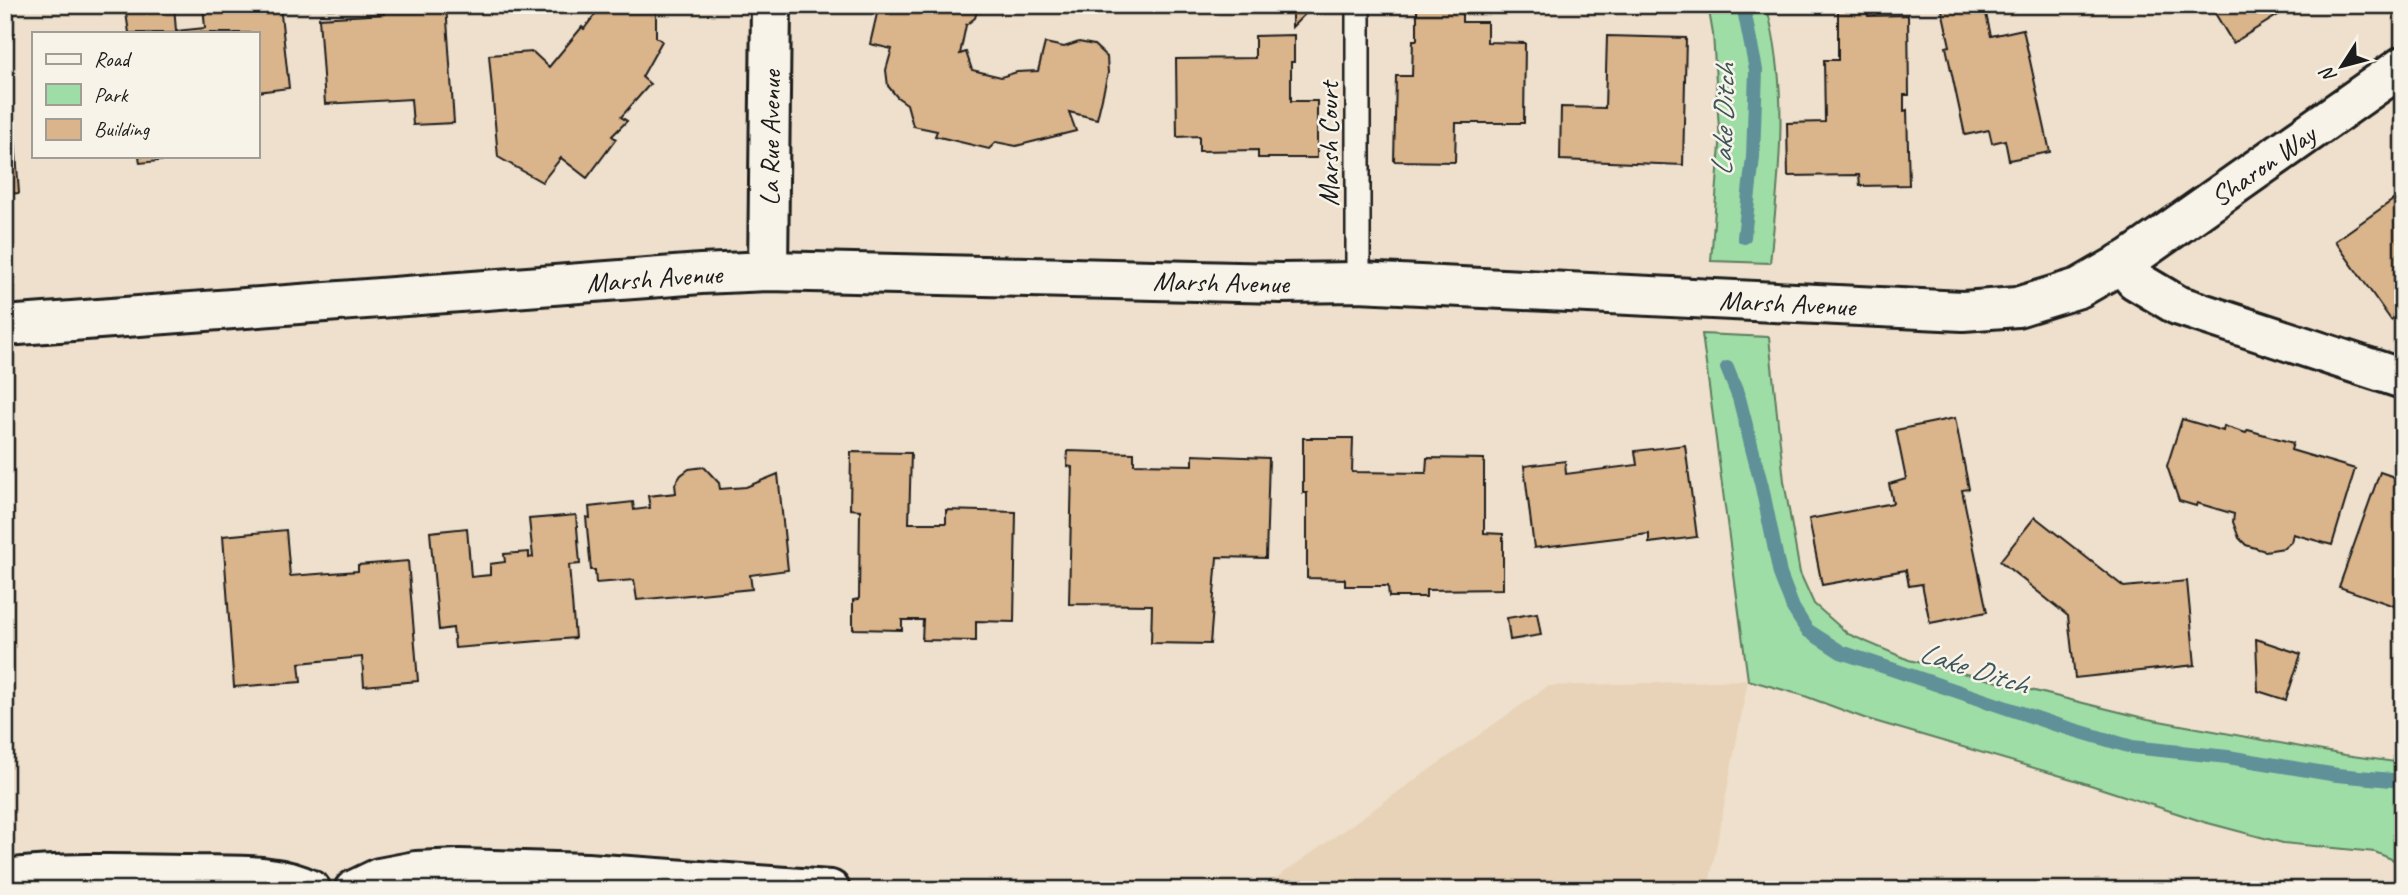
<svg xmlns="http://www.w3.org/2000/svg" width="2408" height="895" viewBox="0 0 2408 895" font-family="Caveat,sans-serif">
	<rect width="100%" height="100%" fill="#eee0cc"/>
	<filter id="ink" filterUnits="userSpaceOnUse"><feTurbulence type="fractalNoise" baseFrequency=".0143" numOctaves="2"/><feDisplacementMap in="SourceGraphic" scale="14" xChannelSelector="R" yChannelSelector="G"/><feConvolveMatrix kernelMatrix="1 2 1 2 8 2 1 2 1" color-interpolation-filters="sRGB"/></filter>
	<g filter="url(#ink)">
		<path fill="#e8d3b8" d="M 1748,680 L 1708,890 L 1262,888 L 1548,686 Z"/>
		<path fill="#9edda5" stroke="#5d7c60" stroke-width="2" d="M 1708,5 L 1766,5 C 1790,89 1779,177 1770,263 L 1711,261 L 1720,145 L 1713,34 Z
			M 1702,334 L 1769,337 L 1784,481 L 1800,573 L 1814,604 L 1848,634 L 1909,660 L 2148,719 L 2345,755 L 2403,763 L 2403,864 L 2375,852 L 2283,843 L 2204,822 L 2075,780 L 1864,718 L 1802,695 L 1748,680 Z"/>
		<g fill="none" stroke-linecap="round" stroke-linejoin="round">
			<path stroke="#609098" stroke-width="14" d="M 1743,5 L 1756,70 L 1753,157 L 1744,237
				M 1727,368 L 1739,398 L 1762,487 L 1780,574 L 1793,608 L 1807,630 L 1841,652 L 2054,724 L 2132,747 L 2228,757 L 2337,775 L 2403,781"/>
		</g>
		<path fill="#dab48b" stroke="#1c1c1c" stroke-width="2" d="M 5,5 L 19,193 L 5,194 Z
			M 174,5 L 176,31 L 205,28 L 203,5 L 280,5 L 289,88 L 257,92 L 257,33 L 129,33 L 125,6 Z
			M 327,5 L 446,5 L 454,123 L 413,125 L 411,99 L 325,104 L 319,18 L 384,14 L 384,7 L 328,9 Z
			M 596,5 L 656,5 L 656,37 L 662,41 L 642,77 L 650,84 L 621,117 L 627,121 L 612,136 L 616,139 L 587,178 L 561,158 L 542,182 L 498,157 L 489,55 L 533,52 L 549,67 L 582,27 L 584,29 L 596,13 Z
			M 879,5 L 983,5 L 981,12 L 977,11 L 975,18 L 966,25 L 960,54 L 966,52 L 972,70 L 1001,77 L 1017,72 L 1038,71 L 1045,43 L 1064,47 L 1079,42 L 1094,45 L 1107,57 L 1108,73 L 1097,119 L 1069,112 L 1076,131 L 1016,146 L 996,142 L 989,149 L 935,136 L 937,131 L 913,126 L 907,104 L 897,97 L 888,86 L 886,70 L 892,49 L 870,44 Z
			M 1292,5 L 1311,5 L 1311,8 L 1292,27 Z
			M 1838,5 L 1867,5 L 1868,16 L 1908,15 L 1909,95 L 1904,95 L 1904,111 L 1907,110 L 1909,185 L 1860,186 L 1859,175 L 1788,176 L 1787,123 L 1825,122 L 1824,60 L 1838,60 Z
			M 1941,5 L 1984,5 L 1991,36 L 2023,29 L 2050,152 L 2009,160 L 2005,140 L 1992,143 L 1989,130 L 1965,135 L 1946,47 L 1950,46 Z
			M 2210,5 L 2294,5 L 2233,43 Z
			M 1417,7 L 1462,8 L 1462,22 L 1487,22 L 1487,42 L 1525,43 L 1524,123 L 1456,123 L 1455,162 L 1394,161 L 1396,76 L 1412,76 L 1413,40 L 1417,40 Z
			M 1294,35 L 1294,62 L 1291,62 L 1291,101 L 1317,101 L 1317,158 L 1258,158 L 1258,150 L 1199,151 L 1199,136 L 1177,137 L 1176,59 L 1255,58 L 1255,36 Z
			M 1607,36 L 1686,38 L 1683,165 L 1560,160 L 1561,107 L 1605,108 Z
			M 139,156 L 207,156 L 140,163 Z
			M 2403,193 L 2403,312 L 2391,320 L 2335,241 Z
			M 1955,418 L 1969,489 L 1962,490 L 1987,612 L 1930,623 L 1922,584 L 1909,586 L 1906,570 L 1822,585 L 1809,519 L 1893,503 L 1889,484 L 1906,479 L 1896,430 Z
			M 2182,419 L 2223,431 L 2224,426 L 2246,433 L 2248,430 L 2293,443 L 2291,450 L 2355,469 L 2332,545 L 2293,534 L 2291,542 L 2284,548 L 2265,551 L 2246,545 L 2239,538 L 2233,522 L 2234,514 L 2197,503 L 2196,506 L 2179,501 L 2167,466 Z
			M 1303,438 L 1353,438 L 1352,472 L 1426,473 L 1427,458 L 1484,459 L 1484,533 L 1503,534 L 1503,589 L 1426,590 L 1426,597 L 1389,597 L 1388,586 L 1345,586 L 1345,579 L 1307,578 L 1307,493 L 1303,493 Z
			M 1685,445 L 1697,537 L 1649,543 L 1649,534 L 1534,548 L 1524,466 L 1565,461 L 1566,474 L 1637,465 L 1635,451 Z
			M 1068,451 L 1134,453 L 1134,464 L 1193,465 L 1193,455 L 1269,458 L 1266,558 L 1217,557 L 1210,644 L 1151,643 L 1152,605 L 1069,604 L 1072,467 L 1067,466 Z
			M 851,452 L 911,453 L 909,523 L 946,523 L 946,510 L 1016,512 L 1014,622 L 976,621 L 976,641 L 922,640 L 923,620 L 902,620 L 902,630 L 853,629 L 853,600 L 859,599 L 860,510 L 850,509 Z
			M 704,467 L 719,483 L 720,489 L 746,487 L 778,474 L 788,570 L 750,575 L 752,589 L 637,600 L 634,580 L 596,583 L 595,570 L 591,570 L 586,517 L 590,518 L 589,507 L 633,502 L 634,510 L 650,508 L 648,496 L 676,493 L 675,484 L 681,475 L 689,469 Z
			M 2380,472 L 2403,480 L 2403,592 L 2397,607 L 2339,587 Z
			M 576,515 L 580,564 L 569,565 L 575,638 L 455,648 L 453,628 L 439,630 L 430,532 L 467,528 L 471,577 L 490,575 L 490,564 L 505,562 L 504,554 L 529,552 L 529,558 L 533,557 L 529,519 Z
			M 2035,517 L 2124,587 L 2187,581 L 2195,665 L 2075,678 L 2068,616 L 2000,561 Z
			M 286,530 L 290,576 L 358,571 L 358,565 L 408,561 L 418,681 L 364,686 L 362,657 L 299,663 L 301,682 L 234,687 L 223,536 Z
			M 1537,613 L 1541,635 L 1510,640 L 1507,618 Z
			M 2256,639 L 2301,654 L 2286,700 L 2258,691 Z"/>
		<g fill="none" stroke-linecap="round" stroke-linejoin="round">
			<g stroke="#1c1c1c" stroke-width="28">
				<path id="service" d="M 1358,5 L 1358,282"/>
			</g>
			<g stroke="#1c1c1c" stroke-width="44">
				<g id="minor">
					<path d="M 2121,263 L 2135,280 L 2177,305 L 2403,379"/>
					<path id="s1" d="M 768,271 L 771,5"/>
				</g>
			</g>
			<g stroke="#1c1c1c" stroke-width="44">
				<g id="tertiary">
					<path id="s2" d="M 5,326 L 701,274 L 768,271 L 1281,283 L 1358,282 L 1963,311 L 2017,307 L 2079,288 L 2131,258 L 2403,66"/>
				</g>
			</g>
			<g stroke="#1c1c1c" stroke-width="44">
				<path id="secondary" d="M 5,879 C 66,872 128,874 189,875 C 230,876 274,872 311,890
					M 354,890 L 379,878 L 416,871 L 460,869 L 587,873 L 830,890"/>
			</g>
			<use href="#service" stroke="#f7f3e8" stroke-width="23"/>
			<use href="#minor" stroke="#f7f3e8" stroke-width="38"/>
			<use href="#tertiary" stroke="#f7f3e8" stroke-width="38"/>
			<use href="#secondary" stroke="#f7f3e8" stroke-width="38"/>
		</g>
	</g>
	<g text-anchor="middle" stroke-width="5" stroke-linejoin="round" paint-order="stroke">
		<g font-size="28" fill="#1c1c1c" stroke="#f7f3e8">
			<text dy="10" stroke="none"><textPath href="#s1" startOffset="133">La Rue Avenue</textPath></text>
			<text transform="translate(1328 144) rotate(-90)" y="10">Marsh Court</text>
			<text dy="10" stroke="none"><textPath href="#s2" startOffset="2301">Sharon Way</textPath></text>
			<text dy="10" stroke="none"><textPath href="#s2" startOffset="651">Marsh Avenue</textPath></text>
			<text dy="10" stroke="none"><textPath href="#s2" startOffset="1218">Marsh Avenue</textPath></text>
			<text dy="10" stroke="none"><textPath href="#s2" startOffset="1785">Marsh Avenue</textPath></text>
		</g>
		<g font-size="30" font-style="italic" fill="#3e565a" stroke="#f7f3e8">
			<text transform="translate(1723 120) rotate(-88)" y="10">Lake Ditch</text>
			<text transform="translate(1974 668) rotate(18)" y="10">Lake Ditch</text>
		</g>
	</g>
	<rect width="2408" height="895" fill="none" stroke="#f7f3e8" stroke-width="28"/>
	<rect x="14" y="14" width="2380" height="867" fill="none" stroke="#1c1c1c" stroke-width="2.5" filter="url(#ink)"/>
	<rect x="32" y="32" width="228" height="126" fill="#f7f3e8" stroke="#9f9d96" stroke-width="2"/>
	<rect x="46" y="54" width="35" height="10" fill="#f7f3e8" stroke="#9f9d96" stroke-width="2"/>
	<text x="94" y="66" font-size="21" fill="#1c1c1c">Road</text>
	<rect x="46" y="84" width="35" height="21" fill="#9edda5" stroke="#9f9d96" stroke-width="2"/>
	<text x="94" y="102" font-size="21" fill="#1c1c1c">Park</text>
	<rect x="46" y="119" width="35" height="21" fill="#dab48b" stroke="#9f9d96" stroke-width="2"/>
	<text x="94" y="136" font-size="21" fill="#1c1c1c">Building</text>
	<g transform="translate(2342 66) rotate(234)" stroke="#f7f3e8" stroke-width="5" paint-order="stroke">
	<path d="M0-5L12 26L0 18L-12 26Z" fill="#1c1c1c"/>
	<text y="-10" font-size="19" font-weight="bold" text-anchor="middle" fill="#1c1c1c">N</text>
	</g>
</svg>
